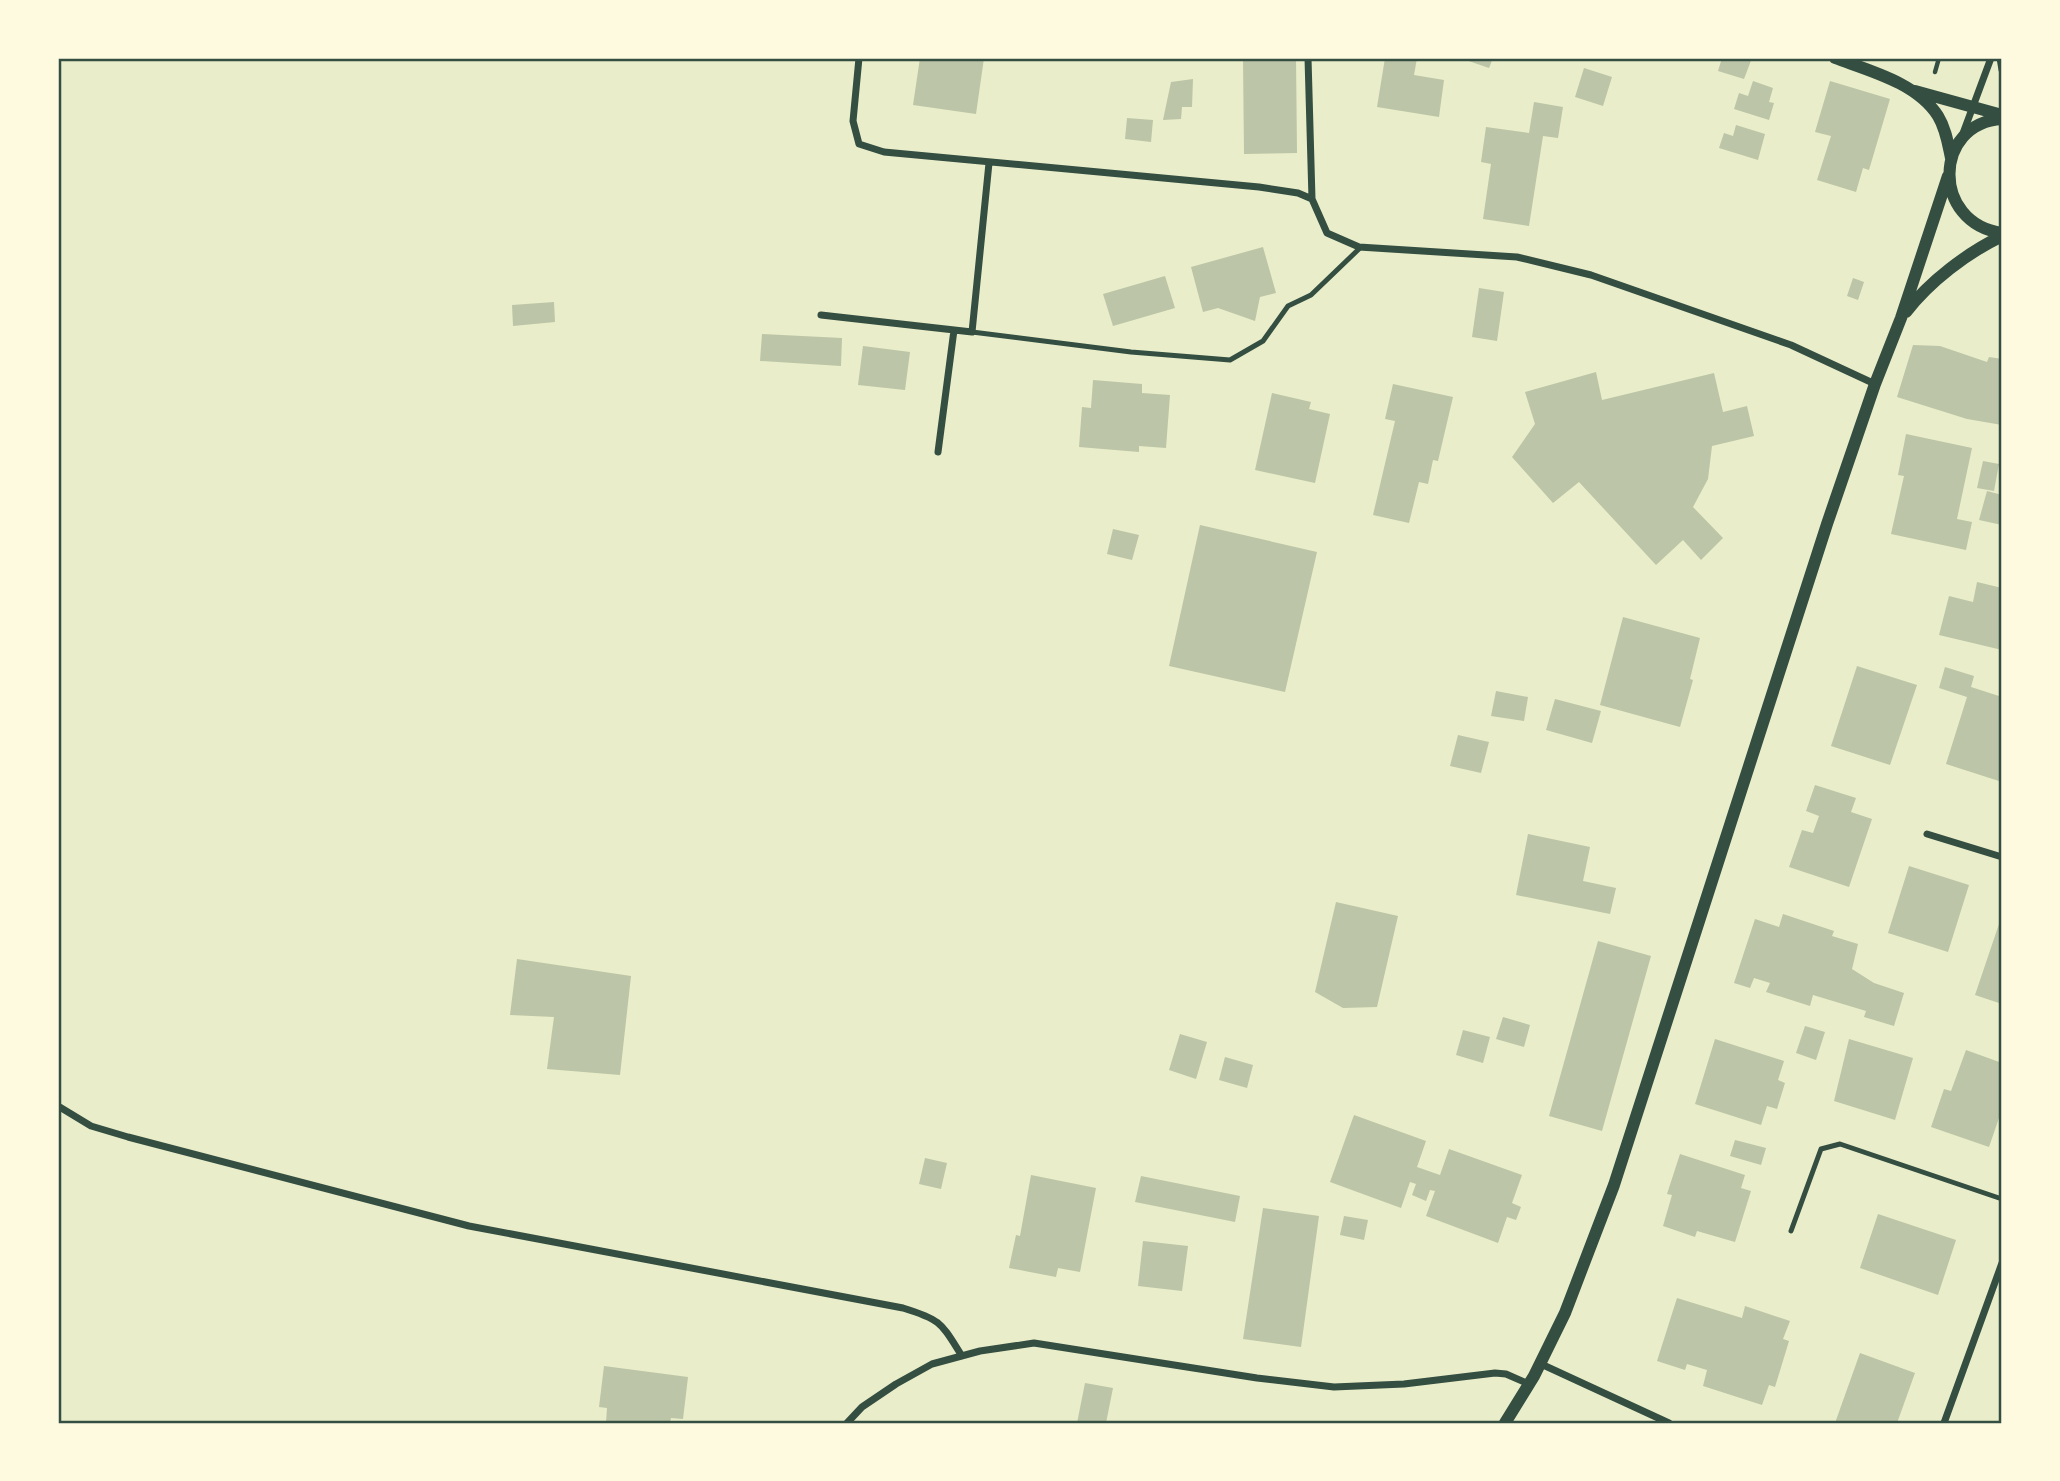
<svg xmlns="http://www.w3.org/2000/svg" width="2060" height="1481" viewBox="0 0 2060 1481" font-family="Figtree,sans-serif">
	<rect width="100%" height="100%" fill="#e9edc9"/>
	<path fill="#bcc5a7" d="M 920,58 L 984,58 L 976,114 L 913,105 Z
		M 1243,58 L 1296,58 L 1297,153 L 1244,154 Z
		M 1385,58 L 1417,58 L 1414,75 L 1444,80 L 1439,117 L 1377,107 Z
		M 1460,58 L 1493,58 L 1489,68 Z
		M 1722,58 L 1752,58 L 1744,79 L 1718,71 Z
		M 1584,68 L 1612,77 L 1603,106 L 1575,97 Z
		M 1193,79 L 1192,107 L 1182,107 L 1181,119 L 1163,120 L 1171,82 Z
		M 1753,81 L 1773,88 L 1769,102 L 1774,103 L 1769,120 L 1734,109 L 1739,93 L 1748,96 Z
		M 1830,81 L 1890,99 L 1869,170 L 1863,168 L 1856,192 L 1817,180 L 1831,136 L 1815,132 Z
		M 1534,102 L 1563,107 L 1558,138 L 1543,136 L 1529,226 L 1483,219 L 1491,164 L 1481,162 L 1486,127 L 1529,133 Z
		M 1127,118 L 1153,120 L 1151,142 L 1125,139 Z
		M 1736,125 L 1765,134 L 1758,160 L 1719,148 L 1724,133 L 1733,136 Z
		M 1263,247 L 1276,293 L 1260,297 L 1255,321 L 1218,308 L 1203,312 L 1191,267 Z
		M 1165,276 L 1175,308 L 1113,326 L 1103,294 Z
		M 1853,278 L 1864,282 L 1858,300 L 1847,296 Z
		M 1479,288 L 1504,292 L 1497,341 L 1472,337 Z
		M 554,302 L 555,322 L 513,326 L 512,305 Z
		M 762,334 L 842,338 L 841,366 L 760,361 Z
		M 1913,345 L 1940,346 L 1987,362 L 1989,357 L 2002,359 L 2002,425 L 1967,419 L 1897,397 Z
		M 863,346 L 910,352 L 905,390 L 858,385 Z
		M 1596,372 L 1602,400 L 1714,373 L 1723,412 L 1747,406 L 1754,436 L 1712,446 L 1708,479 L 1693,507 L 1723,538 L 1701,560 L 1683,540 L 1656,565 L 1579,482 L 1553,503 L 1512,457 L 1535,424 L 1525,392 Z
		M 1093,380 L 1142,384 L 1142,393 L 1170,395 L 1166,448 L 1139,446 L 1139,452 L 1079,447 L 1082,407 L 1091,408 Z
		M 1393,384 L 1453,397 L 1438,461 L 1433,460 L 1428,484 L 1419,482 L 1409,523 L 1373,515 L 1395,421 L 1385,419 Z
		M 1272,393 L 1311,402 L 1309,409 L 1330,414 L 1315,483 L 1255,470 Z
		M 1906,434 L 1972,448 L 1957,519 L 1972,522 L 1966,550 L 1891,534 L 1904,476 L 1898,475 Z
		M 1983,461 L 1999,464 L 1994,491 L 1977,488 Z
		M 1987,491 L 2002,495 L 2002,525 L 1979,520 Z
		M 1200,525 L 1317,552 L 1285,692 L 1169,666 Z
		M 1113,529 L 1139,535 L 1132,560 L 1107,554 Z
		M 1977,582 L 2002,588 L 2002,650 L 1939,635 L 1949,596 L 1973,602 Z
		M 1623,617 L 1700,638 L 1690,679 L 1693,680 L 1680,727 L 1600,705 Z
		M 1857,666 L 1917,685 L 1890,765 L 1831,746 Z
		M 1945,667 L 1974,676 L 1971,687 L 2002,697 L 2002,782 L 1946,764 L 1967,697 L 1939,688 Z
		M 1496,691 L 1528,697 L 1524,721 L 1491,716 Z
		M 1555,699 L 1601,711 L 1592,743 L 1546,730 Z
		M 1458,735 L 1489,742 L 1481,773 L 1450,766 Z
		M 1815,785 L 1856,798 L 1851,812 L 1872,819 L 1849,887 L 1789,867 L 1802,830 L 1813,833 L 1819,816 L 1806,811 Z
		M 1528,834 L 1590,847 L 1583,881 L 1616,888 L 1610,914 L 1516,895 Z
		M 1909,866 L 1969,885 L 1948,952 L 1888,933 Z
		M 1336,902 L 1398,916 L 1377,1007 L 1343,1008 L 1315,992 Z
		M 1783,914 L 1834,931 L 1832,936 L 1858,944 L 1852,969 L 1874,983 L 1904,993 L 1894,1026 L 1864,1017 L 1866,1011 L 1813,995 L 1810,1006 L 1766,992 L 1770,983 L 1754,978 L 1750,988 L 1734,983 L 1755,919 L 1779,927 Z
		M 2000,921 L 2002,922 L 2002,1004 L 1975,995 Z
		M 1598,941 L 1651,956 L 1602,1131 L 1549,1116 Z
		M 517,959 L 631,976 L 620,1075 L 547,1069 L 554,1017 L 510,1015 Z
		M 1503,1017 L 1530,1025 L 1524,1047 L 1496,1039 Z
		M 1805,1026 L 1825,1032 L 1816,1060 L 1796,1053 Z
		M 1463,1030 L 1490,1037 L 1483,1063 L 1456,1055 Z
		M 1180,1034 L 1207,1042 L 1196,1079 L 1169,1070 Z
		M 1715,1039 L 1784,1061 L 1778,1080 L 1785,1083 L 1777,1109 L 1767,1106 L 1761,1125 L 1695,1104 Z
		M 1849,1039 L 1913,1058 L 1895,1120 L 1834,1101 Z
		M 1966,1050 L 2002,1063 L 2002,1116 L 2000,1115 L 1989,1147 L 1931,1127 L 1944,1089 L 1951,1091 Z
		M 1225,1057 L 1253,1065 L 1247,1088 L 1219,1080 Z
		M 1354,1115 L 1426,1141 L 1417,1167 L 1440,1175 L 1449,1149 L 1522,1175 L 1512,1203 L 1521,1207 L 1516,1220 L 1507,1217 L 1498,1243 L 1426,1216 L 1435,1191 L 1430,1190 L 1426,1201 L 1412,1195 L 1416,1184 L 1410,1182 L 1401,1208 L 1330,1182 Z
		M 1735,1140 L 1766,1148 L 1761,1165 L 1730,1156 Z
		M 1680,1154 L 1745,1175 L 1741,1188 L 1751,1191 L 1735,1242 L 1697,1231 L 1695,1237 L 1663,1226 L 1672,1195 L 1667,1194 Z
		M 925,1158 L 947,1163 L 941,1189 L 919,1184 Z
		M 1031,1175 L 1096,1188 L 1080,1272 L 1058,1268 L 1056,1277 L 1009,1268 L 1016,1235 L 1020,1236 Z
		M 1141,1176 L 1240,1196 L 1235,1222 L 1135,1202 Z
		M 1263,1208 L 1319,1216 L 1301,1347 L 1243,1339 Z
		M 1878,1214 L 1956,1240 L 1938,1295 L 1860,1268 Z
		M 1344,1216 L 1368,1220 L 1364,1240 L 1340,1235 Z
		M 1143,1241 L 1188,1246 L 1182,1291 L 1138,1286 Z
		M 1677,1298 L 1742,1318 L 1745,1306 L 1790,1321 L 1783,1339 L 1789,1341 L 1775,1387 L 1769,1385 L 1762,1405 L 1703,1386 L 1707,1370 L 1687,1364 L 1685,1370 L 1657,1361 Z
		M 1860,1353 L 1915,1373 L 1897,1423 L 1835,1423 Z
		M 604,1366 L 688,1377 L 683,1419 L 671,1418 L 670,1423 L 606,1423 L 607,1408 L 599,1407 Z
		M 1085,1383 L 1113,1388 L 1106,1423 L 1077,1423 Z"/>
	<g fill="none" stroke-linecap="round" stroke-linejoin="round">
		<path stroke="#344e41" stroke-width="4.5" d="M 1935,72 L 1939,58"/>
		<path stroke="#344e41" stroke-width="5" d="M 972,332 L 1131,352 L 1230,360 L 1263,341 L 1288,306 L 1311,295 L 1361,247
			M 1791,1231 L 1821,1149 L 1840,1144 L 2002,1199"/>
		<path stroke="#344e41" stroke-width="7" d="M 859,58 L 853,121 L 859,144 L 884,152 L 1259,187 L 1298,193 L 1312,199
			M 1308,58 L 1312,199 L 1327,233 L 1359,247 L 1517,257 L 1591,275 L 1791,345 L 1875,384
			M 2000,58 L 2002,70
			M 1962,136 L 1991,58
			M 821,315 L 972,332 L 989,163
			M 938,452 L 954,330
			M 1927,834 L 2002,857
			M 58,1106 L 91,1126 L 128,1137 L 469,1226 L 903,1308 C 942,1320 941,1323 962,1356
			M 1541,1364 L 1669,1423
			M 847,1423 L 862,1407 L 896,1384 L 932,1364 L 980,1351 L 1034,1343 L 1257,1378 L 1334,1387 L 1404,1384 L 1495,1373 L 1506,1374 L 1529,1384
			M 1944,1423 L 2002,1263"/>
		<path stroke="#344e41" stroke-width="12" d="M 1835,58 C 1870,71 1917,83 1938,116 C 1946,129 1948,144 1951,158
			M 1915,91 L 2002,115
			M 2002,119 C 1933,123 1931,223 2002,233
			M 1906,312 C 1930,281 1967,253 2002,236
			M 1505,1423 L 1534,1376 L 1565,1313 L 1614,1185 L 1827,524 L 1875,384 L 1901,318 L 1948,176"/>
	</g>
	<rect width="2060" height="1481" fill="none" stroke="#fefae0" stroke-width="119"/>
	<rect x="60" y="60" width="1940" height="1362" fill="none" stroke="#344e41" stroke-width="2.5"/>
</svg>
